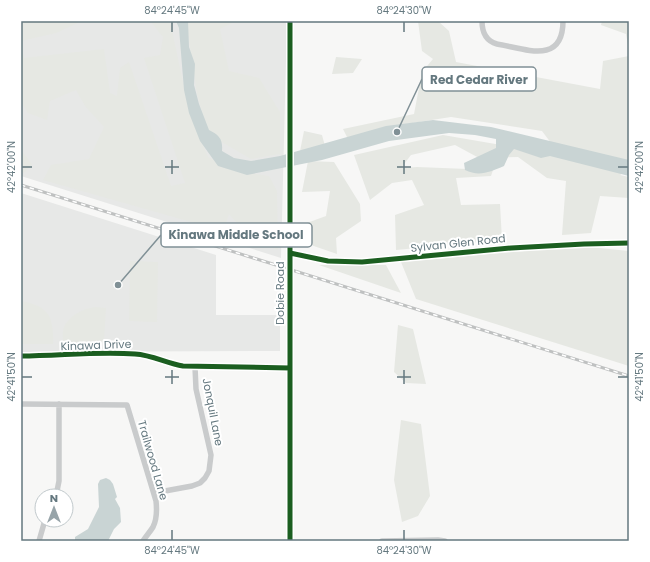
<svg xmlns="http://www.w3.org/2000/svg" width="650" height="562" viewBox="0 0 650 562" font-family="Poppins,sans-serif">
	<rect width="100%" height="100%" fill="#f7f7f6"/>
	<path fill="#e7e8e7" d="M 21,21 L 287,21 L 281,258 L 21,176 Z
		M 21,193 L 216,255 L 216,315 L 280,315 L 280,351 L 21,352 Z"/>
	<path fill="#e6e8e3" d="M 21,21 L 82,21 L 56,33 L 21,41 Z
		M 150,21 L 170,21 L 189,110 L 208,157 L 231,170 L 269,176 L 277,191 L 278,250 L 252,240 L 229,214 L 223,231 L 43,180 L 51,165 L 89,159 L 104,127 L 85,106 L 76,90 L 50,101 L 47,120 L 28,113 L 21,102 L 21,45 L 24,58 L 104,49 L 110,93 L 117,96 L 120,68 L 129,62 L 171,186 L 185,183 L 144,58 L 160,55 L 163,37 Z
		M 186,21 L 230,21 L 232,23 L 220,29 L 229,71 L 259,78 L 280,112 L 280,154 L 251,159 L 208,134 L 197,94 Z
		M 418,21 L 438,21 L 449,31 L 456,62 L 600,89 L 603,61 L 629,56 L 629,170 L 620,175 L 629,177 L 629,198 L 600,196 L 591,233 L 562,235 L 566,181 L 547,178 L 518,157 L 479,158 L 455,145 L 411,155 L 401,168 L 417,167 L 493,170 L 491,176 L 456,178 L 461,205 L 500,204 L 502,240 L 396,250 L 395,215 L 424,205 L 412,180 L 392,183 L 370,200 L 354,155 L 443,135 L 560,155 L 542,131 L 451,117 L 393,126 L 348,139 L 343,129 L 414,114 L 422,72 L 433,59 L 422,51 Z
		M 602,21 L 629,21 L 629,51 L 626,34 L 601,25 Z
		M 336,57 L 362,59 L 353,73 L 332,74 Z
		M 304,131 L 322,135 L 325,146 L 300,151 Z
		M 21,150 L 32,164 L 24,173 L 21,172 Z
		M 308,161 L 334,162 L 360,204 L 361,221 L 336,238 L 337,254 L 308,244 L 304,224 L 326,216 L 330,191 L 302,192 Z
		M 579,246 L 629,251 L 629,366 L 416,299 L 401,262 Z
		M 130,261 L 158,262 L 157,322 L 129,321 Z
		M 319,265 L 386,265 L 401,293 Z
		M 21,301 C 49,306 54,317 53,344 L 21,344 Z
		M 95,307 L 106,308 L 104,341 L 101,344 L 63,344 C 63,338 62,330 65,325 C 72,314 83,309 95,307 Z
		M 398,325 L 413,329 L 426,384 L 406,383 L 394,372 Z
		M 401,420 L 421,424 L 430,496 L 418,516 L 402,522 L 394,480 Z"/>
	<path fill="#c9d4d4" d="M 176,21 L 188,21 L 189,47 L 195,64 L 194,85 L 199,104 L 209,130 C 219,135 223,139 222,151 L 234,158 L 251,161 L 280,156 L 386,126 L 433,120 L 491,127 L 629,160 L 629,176 L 550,156 L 541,158 L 514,149 L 509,155 L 504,166 C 490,172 479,177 465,170 L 464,163 L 496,148 L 496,139 L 475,135 L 449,133 L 389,141 L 322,160 L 247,175 L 218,166 L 200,141 L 189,113 L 184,90 L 179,28 Z
		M 106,478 L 110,480 L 113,484 L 117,497 L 115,499 L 120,508 L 121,522 L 114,529 L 108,541 L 75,541 L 75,537 L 88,529 L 99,507 L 98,484 L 100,480 Z"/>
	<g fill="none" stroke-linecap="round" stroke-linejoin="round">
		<path stroke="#c9cbcc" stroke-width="5.5" d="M 290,21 L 290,541
			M 482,21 C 482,32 486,41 497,44 C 526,49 563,65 563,21
			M 290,253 L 328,261 L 362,262 L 511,248 L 584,244 L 629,243
			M 21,356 C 59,356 97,351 135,354 C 152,355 166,363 183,366 L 290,368
			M 21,404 L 127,405 L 156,501 C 157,510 157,519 153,527 C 150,532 146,536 143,541
			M 154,493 L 192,486 L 200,483 L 205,478 L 209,471 L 211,455 L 196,389 L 195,367
			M 56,496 L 59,481 L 59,404
			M 39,541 L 45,520
			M 382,541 L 438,540 L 445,541"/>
		<g stroke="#bfc1c1" stroke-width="3">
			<path id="rail" d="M 21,185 L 629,376"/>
		</g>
		<use href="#rail" stroke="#fff" stroke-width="1.5" stroke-dasharray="4.5" stroke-linecap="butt"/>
		<g stroke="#fff" stroke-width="8">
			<path id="cycleway" d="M 290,21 L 290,541
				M 290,253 L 328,261 L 362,262 L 511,248 L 584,244 L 629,243
				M 21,356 C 59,356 97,351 135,354 C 152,355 166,363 183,366 L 290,368"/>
		</g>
		<use href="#cycleway" stroke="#1b5e20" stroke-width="5"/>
	</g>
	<path fill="none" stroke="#64787f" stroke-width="1.5" d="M 172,22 L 172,32M 404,22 L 404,32M 172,160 L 172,174M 404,160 L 404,174M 22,167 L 32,167M 165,167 L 179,167M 397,167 L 411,167M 618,167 L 628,167M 172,370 L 172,384M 404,370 L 404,384M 22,377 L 32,377M 165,377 L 179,377M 397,377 L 411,377M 618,377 L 628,377M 172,530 L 172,540M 404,530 L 404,540"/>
	<g text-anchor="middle" stroke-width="4" stroke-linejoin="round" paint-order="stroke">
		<g font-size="11" fill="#64787f" stroke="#fff">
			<text transform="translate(458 243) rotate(-6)" y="4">Sylvan Glen Road</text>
			<text transform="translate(280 293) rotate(-90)" y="4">Dobie Road</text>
			<text transform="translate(96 345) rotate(-2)" y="4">Kinawa Drive</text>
			<text transform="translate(213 412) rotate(79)" y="4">Jonquil Lane</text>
			<text transform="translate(153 460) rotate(74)" y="4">Trailwood Lane</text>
		</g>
	</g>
	<path fill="none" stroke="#809096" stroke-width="1.5" d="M397 132L422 79M118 285L161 235"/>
	<g fill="#809096" stroke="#fff" stroke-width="1.5">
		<circle cx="397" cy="132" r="4"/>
		<circle cx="118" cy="285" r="4"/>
	</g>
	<g fill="#fff" stroke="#809096" stroke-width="1.5">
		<rect x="422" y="67" width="114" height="24" rx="4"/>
		<rect x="161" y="223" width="151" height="24" rx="4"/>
	</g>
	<g font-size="12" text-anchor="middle" font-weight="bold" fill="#64787f">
		<text x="479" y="84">Red Cedar River</text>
		<text x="236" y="239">Kinawa Middle School</text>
	</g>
	<rect width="650" height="562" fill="none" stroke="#ffffff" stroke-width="44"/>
	<g transform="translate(54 508)"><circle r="19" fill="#ffffff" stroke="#c1c9cc"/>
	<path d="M0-3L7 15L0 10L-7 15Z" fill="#97a4a9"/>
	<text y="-6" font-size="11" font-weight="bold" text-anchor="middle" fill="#64787f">N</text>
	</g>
	<rect x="22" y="22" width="606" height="518" fill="none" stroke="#64787f" stroke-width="1.5"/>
	<g font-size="10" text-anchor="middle" fill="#64787f">
		<text x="172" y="14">84°24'45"W</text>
		<text x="404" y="14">84°24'30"W</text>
		<text transform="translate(11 167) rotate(-90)" y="4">42°42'00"N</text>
		<text transform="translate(639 167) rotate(-90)" y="4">42°42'00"N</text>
		<text transform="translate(11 377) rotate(-90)" y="4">42°41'50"N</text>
		<text transform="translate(639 377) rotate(-90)" y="4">42°41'50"N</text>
		<text x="172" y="554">84°24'45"W</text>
		<text x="404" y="554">84°24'30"W</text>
	</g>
</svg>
